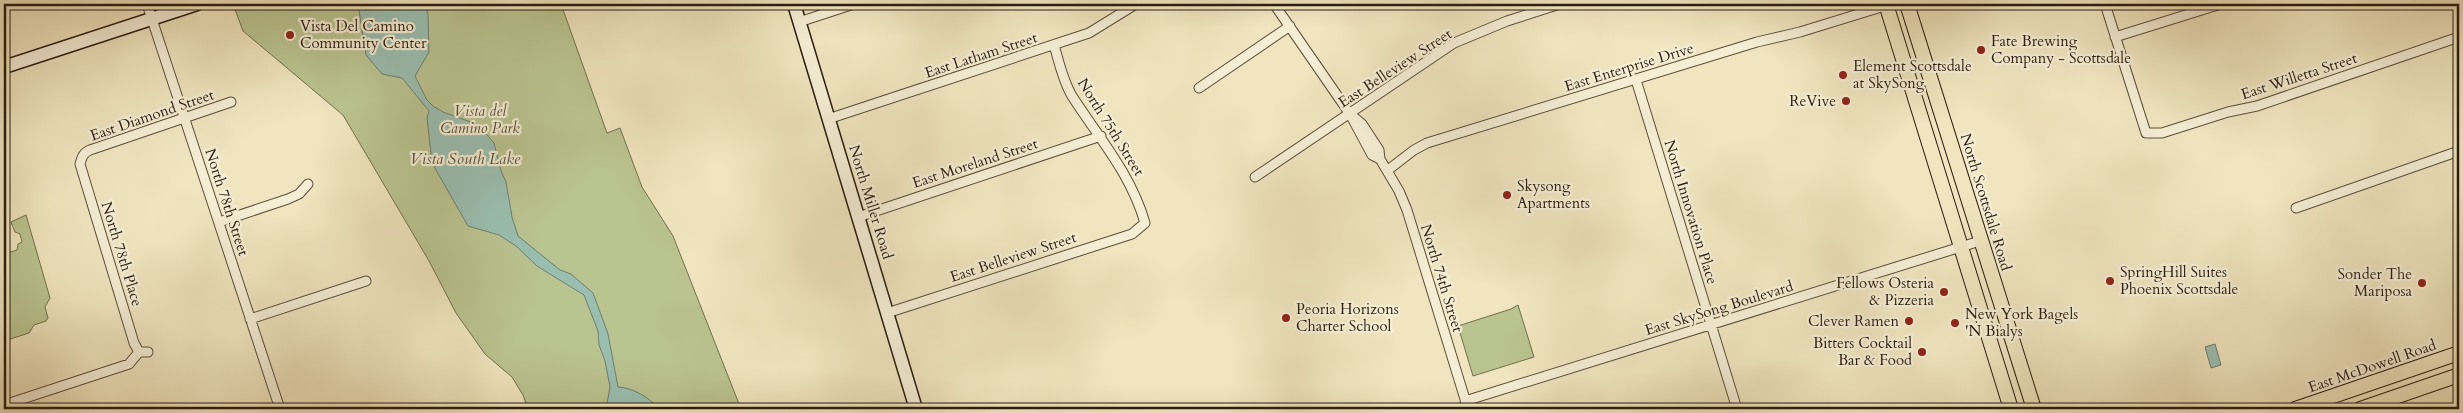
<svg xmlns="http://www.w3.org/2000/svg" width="2463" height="413" viewBox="0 0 2463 413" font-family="Cardo,serif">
	<rect width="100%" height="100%" fill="#f0e5bf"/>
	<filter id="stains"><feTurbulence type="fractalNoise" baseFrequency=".004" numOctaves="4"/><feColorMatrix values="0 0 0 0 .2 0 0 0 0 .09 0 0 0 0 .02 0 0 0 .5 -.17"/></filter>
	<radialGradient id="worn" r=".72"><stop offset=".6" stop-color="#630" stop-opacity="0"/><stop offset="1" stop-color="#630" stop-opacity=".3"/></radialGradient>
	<path fill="#bac491" stroke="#727050" d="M 233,4 L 561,4 L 607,133 L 620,128 L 642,187 L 673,236 L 741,409 L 528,409 L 523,395 L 512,377 L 485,354 L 456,313 L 429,261 L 343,115 L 243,31 Z
		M 26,215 L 50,298 L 45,307 L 48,318 L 46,321 L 34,325 L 29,333 L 4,341 L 4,254 L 17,250 L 18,244 L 22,242 L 20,234 L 15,232 L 11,222 Z
		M 1518,305 L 1534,357 L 1473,376 L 1458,326 L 1511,309 Z"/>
	<path fill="#9abfb1" stroke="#6e7e70" d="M 358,4 L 425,4 L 428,15 L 429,52 L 415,76 L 427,100 L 433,106 L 443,112 L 479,125 L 494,143 L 501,171 L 506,182 L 512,217 L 518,236 L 560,270 L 571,274 L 593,293 L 608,334 L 618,387 C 633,388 649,397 659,409 L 606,409 L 610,387 L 605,361 L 599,345 L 598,331 L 584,295 L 537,266 L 516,246 L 499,235 L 468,226 L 432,163 L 427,118 L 429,111 L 402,78 L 382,74 L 366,55 Z
		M 2215,344 L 2221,365 L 2211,368 L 2205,347 Z"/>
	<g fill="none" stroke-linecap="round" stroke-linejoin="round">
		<g stroke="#5c4e3b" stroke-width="11">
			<path id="street" d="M 147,4 L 280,409
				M 1274,4 L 1350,114 L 1372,155 L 1380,159
				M 2105,4 L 2146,133 L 2162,133 L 2228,112 L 2257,106 L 2459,37
				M 799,22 L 854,4
				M 2115,37 L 2221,4
				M 1636,80 L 1737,409
				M 1199,88 L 1290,26
				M 1350,114 L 1362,124 L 1379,150 L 1380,159 L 1399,191 L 1407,210 L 1468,409
				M 828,119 L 1089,33 L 1136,4
				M 1388,170 L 1414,150 L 1427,143 L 1757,42 L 1800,32 L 1891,4
				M 1255,177 L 1454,43 L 1507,21 L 1560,4
				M 2296,208 L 2459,151
				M 858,217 L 1101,136
				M 219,222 L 288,199 L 299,194 L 308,184
				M 887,313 L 1132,234 L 1145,223 C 1131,174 1099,138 1072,96 C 1063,81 1059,62 1054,45
				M 250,319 L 366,281
				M 148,352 L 139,352 L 134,343 L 80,164 C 82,157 83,153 90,150 L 231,102
				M 1465,401 L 1980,241
				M 4,405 L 129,364 L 139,352
				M 337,409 L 338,409
				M 1186,409 L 1189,409"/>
		</g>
		<g stroke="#2b1c0f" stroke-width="15">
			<path id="secondary" d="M 794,4 L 916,409
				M 4,67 L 197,4"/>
		</g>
		<g stroke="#2b1c0f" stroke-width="16">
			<path id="primary" d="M 1886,4 L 2011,409
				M 1907,4 L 2034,409
				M 2295,409 L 2459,353
				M 2360,409 L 2459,375"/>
		</g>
		<use href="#street" stroke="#f5eed5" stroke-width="9"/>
		<use href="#secondary" stroke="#f5eed5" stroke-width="12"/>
		<use href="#primary" stroke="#f0e5bf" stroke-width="14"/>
	</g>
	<g fill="#8f2418" stroke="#f5eed5" stroke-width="2">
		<circle cx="290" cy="35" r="5"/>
		<circle cx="1981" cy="50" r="5"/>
		<circle cx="1843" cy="75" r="5"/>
		<circle cx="1846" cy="101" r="5"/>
		<circle cx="1507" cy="195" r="5"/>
		<circle cx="2110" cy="281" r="5"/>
		<circle cx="2422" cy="283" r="5"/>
		<circle cx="1944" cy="292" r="5"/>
		<circle cx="1286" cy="318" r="5"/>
		<circle cx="1909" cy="321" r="5"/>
		<circle cx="1955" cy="323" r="5"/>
		<circle cx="1922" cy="352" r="5"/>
	</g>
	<g text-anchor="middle" stroke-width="4.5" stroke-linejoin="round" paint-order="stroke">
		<g font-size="15" fill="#2b1c0f" stroke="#f5eed5" text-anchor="start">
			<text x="300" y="31">Vista Del Camino<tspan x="300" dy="17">Community Center</tspan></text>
			<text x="1991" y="46">Fate Brewing<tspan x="1991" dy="17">Company - Scottsdale</tspan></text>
			<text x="1853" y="71">Element Scottsdale<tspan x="1853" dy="17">at SkySong</tspan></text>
			<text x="1836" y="106" text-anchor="end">ReVive</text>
			<text x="1517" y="191">Skysong<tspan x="1517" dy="17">Apartments</tspan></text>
			<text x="2120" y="277">SpringHill Suites<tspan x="2120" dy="17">Phoenix Scottsdale</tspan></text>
			<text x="2412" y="279" text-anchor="end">Sonder The<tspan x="2412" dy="17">Mariposa</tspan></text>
			<text x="1934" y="288" text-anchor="end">Fellows Osteria<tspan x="1934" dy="17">&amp; Pizzeria</tspan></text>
			<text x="1296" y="314">Peoria Horizons<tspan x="1296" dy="17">Charter School</tspan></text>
			<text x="1965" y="319">New York Bagels<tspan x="1965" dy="17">'N Bialys</tspan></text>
			<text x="1899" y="326" text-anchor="end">Clever Ramen</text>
			<text x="1912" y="348" text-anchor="end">Bitters Cocktail<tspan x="1912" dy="17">Bar &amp; Food</tspan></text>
		</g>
		<g font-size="15" fill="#2b1c0f" stroke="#f5eed5">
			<text transform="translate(981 55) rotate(-18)" y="5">East Latham Street</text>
			<text transform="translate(1629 67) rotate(-17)" y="5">East Enterprise Drive</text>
			<text transform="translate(1395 68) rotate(-33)" y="5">East Belleview Street</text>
			<text transform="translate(2299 76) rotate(-18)" y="5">East Willetta Street</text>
			<text transform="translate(152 115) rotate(-19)" y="5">East Diamond Street</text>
			<text transform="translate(1111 127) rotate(58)" y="5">North 75th Street</text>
			<text transform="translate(975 163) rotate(-18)" y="5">East Moreland Street</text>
			<text transform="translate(227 202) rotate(72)" y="5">North 78th Street</text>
			<text transform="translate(871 202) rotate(73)" y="5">North Miller Road</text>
			<text transform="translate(1986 202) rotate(73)" y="5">North Scottsdale Road</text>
			<text transform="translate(1691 212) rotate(73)" y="5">North Innovation Place</text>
			<text transform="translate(122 254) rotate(73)" y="5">North 78th Place</text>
			<text transform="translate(1013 257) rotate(-18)" y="5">East Belleview Street</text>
			<text transform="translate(1442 278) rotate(73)" y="5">North 74th Street</text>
			<text transform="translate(1719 308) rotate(-17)" y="5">East SkySong Boulevard</text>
			<text transform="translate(2372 366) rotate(-19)" y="5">East McDowell Road</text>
		</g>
		<g font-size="15" font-style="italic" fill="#564e36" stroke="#f5eed5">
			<text x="480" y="116">Vista del<tspan x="480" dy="17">Camino Park</tspan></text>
		</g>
		<g font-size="16" font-style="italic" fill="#525548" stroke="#f5eed5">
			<text x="465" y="164">Vista South Lake</text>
		</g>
	</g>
	<rect width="2463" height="413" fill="none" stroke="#f0e5bf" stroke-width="20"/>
	<rect x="5" y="5" width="2453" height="403" fill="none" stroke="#2b1c0f" stroke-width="2.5"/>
	<rect x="10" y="10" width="2443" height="393" fill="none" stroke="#2b1c0f"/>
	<rect width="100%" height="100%" filter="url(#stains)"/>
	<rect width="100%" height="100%" fill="url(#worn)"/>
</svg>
